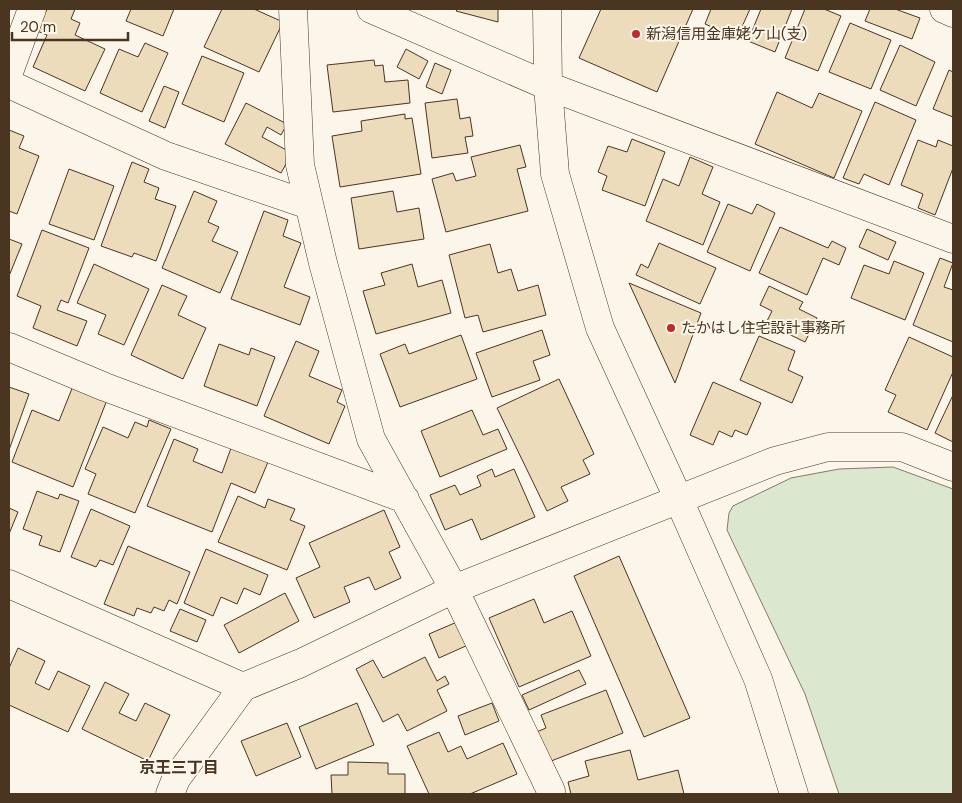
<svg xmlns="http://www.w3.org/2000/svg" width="962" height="803" viewBox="0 0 962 803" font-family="'DM Sans','Noto Sans JP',sans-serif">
	<rect width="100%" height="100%" fill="#fbf6e9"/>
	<path fill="#dce7d0" stroke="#887966" d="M 893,467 L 953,489 L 953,794 L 839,794 L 805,694 L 727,530 L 729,513 L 733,506 L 791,478 L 839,469 Z"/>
	<path fill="#ecdcbc" stroke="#4a3520" d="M 47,9 L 75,9 L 71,19 L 80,23 L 75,35 L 105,49 L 85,91 L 33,67 L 47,35 L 37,31 Z
		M 131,9 L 174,9 L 163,36 L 126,21 Z
		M 222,9 L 254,9 L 283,22 L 259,72 L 204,47 Z
		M 458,9 L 498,9 L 498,22 L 456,11 Z
		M 601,9 L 693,9 L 657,92 L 579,58 Z
		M 711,9 L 750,9 L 737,38 L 705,24 Z
		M 761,9 L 792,9 L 775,52 L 748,41 Z
		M 805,9 L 824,9 L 841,16 L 818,71 L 785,58 Z
		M 870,9 L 895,9 L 920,18 L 912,39 L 865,21 Z
		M 850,23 L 891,40 L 871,89 L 829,72 Z
		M 145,43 L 168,53 L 142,112 L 100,93 L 119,49 L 138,57 Z
		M 900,45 L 935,62 L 916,106 L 880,90 Z
		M 406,49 L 428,61 L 419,79 L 397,67 Z
		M 202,56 L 244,73 L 224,122 L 182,104 Z
		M 374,60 L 375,66 L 383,65 L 385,82 L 408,80 L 410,103 L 333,112 L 327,65 Z
		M 435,63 L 451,70 L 442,94 L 426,87 Z
		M 949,70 L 953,72 L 953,117 L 933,109 Z
		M 164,86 L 179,92 L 165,128 L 149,121 Z
		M 777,92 L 812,108 L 819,93 L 862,111 L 834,178 L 755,144 Z
		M 457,99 L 460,119 L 470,117 L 473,136 L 465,137 L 468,153 L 432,158 L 425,103 Z
		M 875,102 L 916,120 L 889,185 L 864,174 L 859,184 L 843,178 Z
		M 246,103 L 287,124 L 281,135 L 267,127 L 262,137 L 292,153 L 281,173 L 225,144 Z
		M 405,114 L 405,119 L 412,118 L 421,174 L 340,187 L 332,136 L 362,131 L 361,121 Z
		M 9,130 L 24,136 L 19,148 L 39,156 L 17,214 L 9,211 Z
		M 632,139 L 665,152 L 645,206 L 602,190 L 607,176 L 598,172 L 608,146 L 627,152 Z
		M 918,140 L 936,147 L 938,140 L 953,146 L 953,168 L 935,215 L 918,208 L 923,194 L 901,185 Z
		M 520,145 L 526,167 L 517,169 L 528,211 L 446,232 L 432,179 L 453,173 L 456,181 L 476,176 L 471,157 Z
		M 690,157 L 713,167 L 702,194 L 720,202 L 703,245 L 646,221 L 663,179 L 679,186 Z
		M 132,162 L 149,169 L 144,182 L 159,188 L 155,199 L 176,206 L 156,261 L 134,253 L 132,257 L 101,246 Z
		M 69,169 L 114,186 L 94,240 L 49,224 Z
		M 194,191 L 217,201 L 208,222 L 219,227 L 212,241 L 238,252 L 220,293 L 162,268 Z
		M 393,191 L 397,212 L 419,208 L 424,239 L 359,249 L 351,198 Z
		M 728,204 L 752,214 L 757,204 L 775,213 L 750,271 L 707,252 Z
		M 264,211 L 288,220 L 283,236 L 301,243 L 284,287 L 310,297 L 300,325 L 231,299 Z
		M 780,227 L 828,248 L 832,241 L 846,248 L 839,265 L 823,258 L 807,295 L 759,273 Z
		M 867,229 L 896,242 L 888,260 L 859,247 Z
		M 42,230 L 89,248 L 68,303 L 61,300 L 57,310 L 87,321 L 77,346 L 33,328 L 41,306 L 17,296 Z
		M 9,239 L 22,244 L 9,276 Z
		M 659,243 L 716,268 L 700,304 L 636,275 L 641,264 L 648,268 Z
		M 490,244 L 498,273 L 511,269 L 518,291 L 538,285 L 546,315 L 483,332 L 478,315 L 465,318 L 449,255 Z
		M 940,258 L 953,263 L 944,287 L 953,290 L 953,342 L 913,325 Z
		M 894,261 L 924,273 L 905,320 L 851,298 L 864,265 L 889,274 Z
		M 94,264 L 149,289 L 124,345 L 98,334 L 106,315 L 77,303 Z
		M 412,264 L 418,287 L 442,280 L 451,313 L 376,334 L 363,291 L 385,285 L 381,273 Z
		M 629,283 L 701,313 L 675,383 Z
		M 162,285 L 187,296 L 178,315 L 206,328 L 183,379 L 131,355 Z
		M 769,286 L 803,302 L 799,309 L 817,318 L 805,342 L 766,323 L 772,311 L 760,305 Z
		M 542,330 L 550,355 L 533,361 L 540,380 L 492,397 L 476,353 Z
		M 461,335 L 477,379 L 400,407 L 380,354 L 405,344 L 409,354 Z
		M 759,336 L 795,351 L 788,370 L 803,377 L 792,403 L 740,380 Z
		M 909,337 L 953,357 L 953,372 L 927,430 L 888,412 L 896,395 L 885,390 Z
		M 296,341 L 319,351 L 309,376 L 342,390 L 337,402 L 345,406 L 329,444 L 264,416 Z
		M 219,344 L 249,355 L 251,348 L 275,357 L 257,406 L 204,386 Z
		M 559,379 L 594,454 L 583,460 L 590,474 L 561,487 L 568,501 L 547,511 L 497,408 Z
		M 713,382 L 761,403 L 747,435 L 735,430 L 732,437 L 719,431 L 713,445 L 690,435 Z
		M 73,386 L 107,400 L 73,487 L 12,462 L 32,410 L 59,421 Z
		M 9,387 L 29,394 L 9,450 Z
		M 953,395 L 953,442 L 935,433 Z
		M 472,410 L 483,435 L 498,429 L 507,449 L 440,477 L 421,431 Z
		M 149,420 L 171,429 L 135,513 L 88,494 L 96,474 L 85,469 L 103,427 L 128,438 L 135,422 L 147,427 Z
		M 174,439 L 198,449 L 193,461 L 222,473 L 231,448 L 268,462 L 255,493 L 231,483 L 212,532 L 147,506 Z
		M 492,469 L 495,477 L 514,469 L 535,517 L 481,540 L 472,519 L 445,530 L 430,495 L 455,485 L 460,495 L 481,486 L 477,476 Z
		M 37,491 L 58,499 L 60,494 L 79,501 L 60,552 L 39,545 L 42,536 L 23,529 Z
		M 238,496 L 265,508 L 268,499 L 295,509 L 290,520 L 305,526 L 287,570 L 218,542 Z
		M 9,508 L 18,512 L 9,534 Z
		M 91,509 L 130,526 L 113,565 L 100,560 L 96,567 L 71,557 Z
		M 384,510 L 400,547 L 389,552 L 401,578 L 375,590 L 369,577 L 344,587 L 350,602 L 314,618 L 296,578 L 320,567 L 309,543 Z
		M 128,546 L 190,572 L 177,604 L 169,600 L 164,611 L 154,607 L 151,613 L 137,608 L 134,616 L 104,604 Z
		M 206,549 L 268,575 L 260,595 L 244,588 L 237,604 L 221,597 L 213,616 L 184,603 Z
		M 619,556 L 690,718 L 644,737 L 574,576 Z
		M 285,593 L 299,621 L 239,653 L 224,625 Z
		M 534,599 L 544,623 L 572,611 L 591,656 L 519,687 L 489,618 Z
		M 180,609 L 206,620 L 197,642 L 170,631 Z
		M 457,622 L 468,645 L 439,658 L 429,634 Z
		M 18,648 L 45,661 L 35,683 L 49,690 L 58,671 L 90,686 L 68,732 L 9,705 L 9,668 Z
		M 425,657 L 437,681 L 445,676 L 449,684 L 437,690 L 447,711 L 407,731 L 398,714 L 383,722 L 356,669 L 373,660 L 383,678 Z
		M 579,670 L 586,684 L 529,710 L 522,695 Z
		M 105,682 L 129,694 L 119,713 L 136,721 L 145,703 L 170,715 L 148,761 L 82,729 Z
		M 606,690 L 623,733 L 546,763 L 534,733 L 546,728 L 541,715 Z
		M 357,703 L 374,745 L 316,769 L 299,727 Z
		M 492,703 L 499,721 L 465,735 L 458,716 Z
		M 287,723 L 301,757 L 256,776 L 241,741 Z
		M 439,732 L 448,752 L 461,746 L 467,759 L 503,743 L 517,774 L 470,794 L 429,794 L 407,746 Z
		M 630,750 L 638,780 L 678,770 L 684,794 L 571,794 L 568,782 L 589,776 L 585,761 Z
		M 348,762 L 388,763 L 388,774 L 405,774 L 405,794 L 332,794 L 331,775 L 348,775 Z"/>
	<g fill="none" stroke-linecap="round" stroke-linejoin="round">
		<g stroke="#4a3520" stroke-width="29">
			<path id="minor" d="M 293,9 L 300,165 L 323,263 L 371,439 L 454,589 L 551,791
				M 371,9 L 548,86 L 953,239
				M 547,9 L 548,86 L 555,174 L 600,328 L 679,500 L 758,679 L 794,794
				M 944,9 L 953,13
				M 9,72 L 32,9
				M 9,84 L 166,156 L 309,205
				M 9,347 L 105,387 L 405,499
				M 9,584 L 243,687
				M 170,794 L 176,779 L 243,687 L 301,663 L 454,589 L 775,461 L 828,447 L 902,447 L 953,467"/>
		</g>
		<use href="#minor" stroke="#fbf6e9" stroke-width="28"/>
	</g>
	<g fill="#c62828" stroke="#fbf6e9" stroke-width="2">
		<circle cx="636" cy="34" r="5"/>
		<circle cx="671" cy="328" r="5"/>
	</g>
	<g text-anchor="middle" stroke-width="4" stroke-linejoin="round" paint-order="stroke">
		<g font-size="15" fill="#4a3520" stroke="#fbf6e9" text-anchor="start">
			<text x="646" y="39">新潟信用金庫姥ケ山(支)</text>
			<text x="681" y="333">たかはし住宅設計事務所</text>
		</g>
		<g font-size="16" font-weight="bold" fill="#4a3520" stroke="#fbf6e9">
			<text x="179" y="773">京王三丁目</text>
		</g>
	</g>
	<rect width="962" height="803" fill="none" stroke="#4a3520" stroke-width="20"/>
	<path d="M12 32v8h116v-8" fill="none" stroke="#4a3520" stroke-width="2.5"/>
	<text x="20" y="32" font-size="15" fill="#4a3520" stroke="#fbf6e9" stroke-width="4" paint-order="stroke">20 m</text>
</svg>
